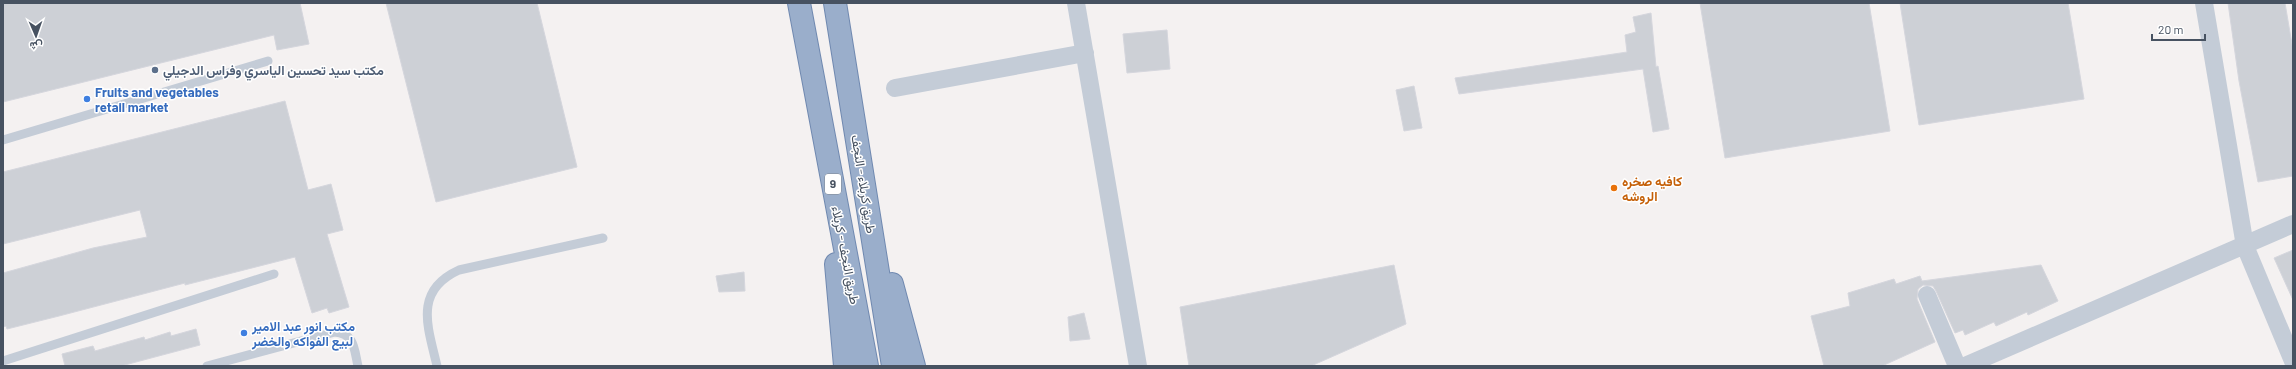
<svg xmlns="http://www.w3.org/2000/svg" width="2296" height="369" viewBox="0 0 2296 369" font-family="Barlow,Vazirmatn,sans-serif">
	<rect width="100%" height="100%" fill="#f4f1f1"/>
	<path fill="#cdd0d6" stroke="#d5d6dd" d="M 3,3 L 300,3 L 309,44 L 277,50 L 274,35 L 3,102 Z
		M 386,3 L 537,3 L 577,167 L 436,202 Z
		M 1700,3 L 1869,3 L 1890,131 L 1725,158 Z
		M 1900,3 L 2068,3 L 2084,99 L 1919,125 Z
		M 2228,3 L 2285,3 L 2293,50 L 2293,176 L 2258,182 L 2239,81 Z
		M 1651,13 L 1656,67 L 1658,66 L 1669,129 L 1653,132 L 1643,69 L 1459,94 L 1455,78 L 1627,52 L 1625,35 L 1636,32 L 1633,17 Z
		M 1167,30 L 1170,69 L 1127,73 L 1123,34 Z
		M 1414,86 L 1422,128 L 1404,131 L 1396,90 Z
		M 285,101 L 308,190 L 331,184 L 343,230 L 327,234 L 349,307 L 329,313 L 327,308 L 312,313 L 295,257 L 185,285 L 185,283 L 59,316 L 7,329 L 6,326 L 3,327 L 3,273 L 93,248 L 147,237 L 140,210 L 3,244 L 3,172 Z
		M 2293,250 L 2293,300 L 2274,258 Z
		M 1394,265 L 1406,324 L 1311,366 L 1189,366 L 1180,307 Z
		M 2041,265 L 2058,301 L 2028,315 L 2027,312 L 1996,326 L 1994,322 L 1965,335 L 1963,330 L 1955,333 L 1936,291 L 1933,286 L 1923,285 L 1918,289 L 1917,299 L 1935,342 L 1882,366 L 1824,366 L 1811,316 L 1850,306 L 1848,293 L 1894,279 L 1896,284 L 1920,276 L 1922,281 Z
		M 744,272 L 745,291 L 719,292 L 716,276 Z
		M 1084,313 L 1090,339 L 1070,341 L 1068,317 Z
		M 196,329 L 200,345 L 121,366 L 65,366 L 62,354 L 93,346 L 95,351 L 144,337 L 145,340 L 170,332 L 171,336 Z"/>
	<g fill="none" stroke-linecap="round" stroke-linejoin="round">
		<g stroke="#7089b0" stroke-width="24">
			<path id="trunk" d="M 799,3 L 867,366
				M 835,3 L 893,366
				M 836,264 L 845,366
				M 892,284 L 914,366"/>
		</g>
		<path stroke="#c4ccd7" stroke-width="9" d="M 3,140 L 268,61
			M 3,361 L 274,274
			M 207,366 L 335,332 C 355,334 354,349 358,366
			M 437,366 C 428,327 413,291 459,270 L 603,238"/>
		<path stroke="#c4ccd7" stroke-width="18" d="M 1076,3 L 1138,366
			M 2204,3 L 2245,246 L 2293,361
			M 895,88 L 1085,53
			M 1927,295 L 1957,366
			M 1965,366 L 2293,224"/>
		<use href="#trunk" stroke="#9aaecb" stroke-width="22"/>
	</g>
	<circle fill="#5c6f8a" stroke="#fff" stroke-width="1.5" cx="155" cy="70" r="4"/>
	<g fill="#3f7fe0" stroke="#fff" stroke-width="1.5">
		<circle cx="87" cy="99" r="4"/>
		<circle cx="244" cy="333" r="4"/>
	</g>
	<circle fill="#e8710a" stroke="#fff" stroke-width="1.5" cx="1614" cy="188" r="4"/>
	<g text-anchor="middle" stroke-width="3" stroke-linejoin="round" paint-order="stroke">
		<rect fill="#fff" stroke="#7e8690" stroke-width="1" x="825" y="174" width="16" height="20" rx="3"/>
		<g font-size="12" font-weight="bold" fill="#475261">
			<text x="833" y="188">9</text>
		</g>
		<g font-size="13" font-weight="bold" fill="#4e5e75" stroke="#fff" text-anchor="start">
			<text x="163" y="75">مكتب سيد تحسين الياسري وفراس الدجيلي</text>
		</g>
		<g font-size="13" font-weight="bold" fill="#366cbe" stroke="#fff" text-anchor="start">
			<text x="95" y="97">Fruits and vegetables<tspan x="95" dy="15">retail market</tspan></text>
			<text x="252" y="331">مكتب انور عبد الامير<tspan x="252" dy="15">لبيع الفواكه والخضر</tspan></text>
		</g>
		<g font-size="13" font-weight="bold" fill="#c56008" stroke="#fff" text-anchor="start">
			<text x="1622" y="186">كافيه صخره<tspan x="1622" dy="15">الروشه</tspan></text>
		</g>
		<g font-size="13" fill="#475261" stroke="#fff">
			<text transform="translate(864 184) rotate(81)" y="5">طريق کربلاء - النجف</text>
			<text transform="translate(846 255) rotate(79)" y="5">طريق النجف - کربلاء</text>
		</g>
	</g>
	<rect width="2296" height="369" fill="none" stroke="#475261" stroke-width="8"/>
	<g transform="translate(36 36) rotate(178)" stroke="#ffffff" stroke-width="3" paint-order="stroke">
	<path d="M0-3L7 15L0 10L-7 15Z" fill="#475261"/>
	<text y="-6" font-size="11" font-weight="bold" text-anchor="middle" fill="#475261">ش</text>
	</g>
	<path d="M2152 34v6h53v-6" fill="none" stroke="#475261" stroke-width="2"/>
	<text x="2158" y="34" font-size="12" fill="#475261" stroke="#ffffff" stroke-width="3" paint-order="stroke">20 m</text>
</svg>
